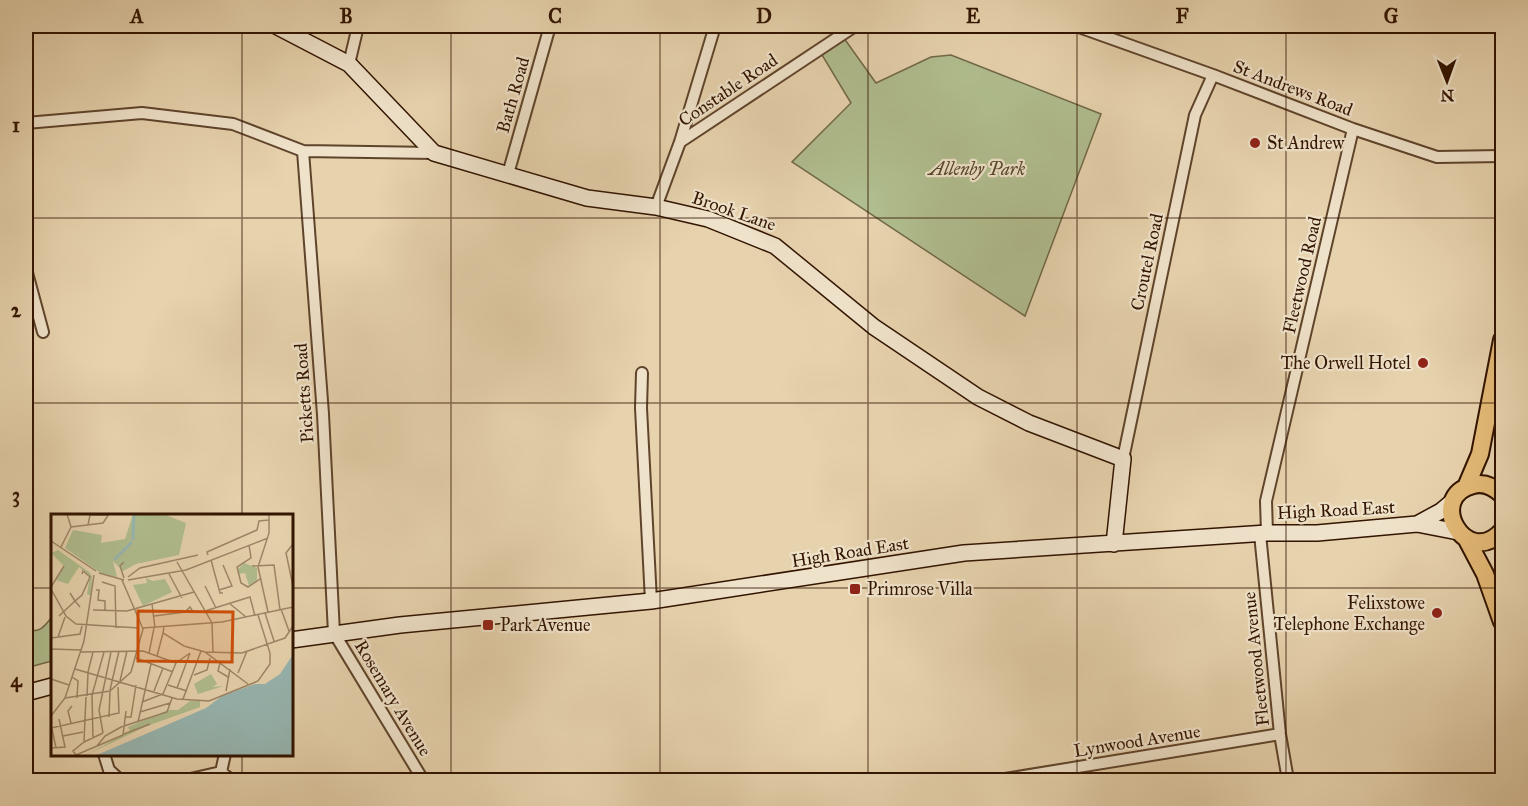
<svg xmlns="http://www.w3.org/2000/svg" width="1528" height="806" viewBox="0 0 1528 806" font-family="'IM FELL Great Primer',serif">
	<rect width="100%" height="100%" fill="#e6d2ad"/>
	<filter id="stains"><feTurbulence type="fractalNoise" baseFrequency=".00333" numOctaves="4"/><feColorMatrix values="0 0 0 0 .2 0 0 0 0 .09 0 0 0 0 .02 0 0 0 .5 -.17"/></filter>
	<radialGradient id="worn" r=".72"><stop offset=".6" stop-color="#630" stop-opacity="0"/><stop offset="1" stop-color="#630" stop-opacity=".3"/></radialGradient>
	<path fill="#b0bd8e" stroke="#716847" stroke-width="1.5" d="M 841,34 L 876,83 L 931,57 L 951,55 L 1101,114 L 1025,316 L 792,162 L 851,103 L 819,50 Z
		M 52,617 L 52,661 L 26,668 L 26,629 C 39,634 44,627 52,617 Z"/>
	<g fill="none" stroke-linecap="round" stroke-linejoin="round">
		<g stroke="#5f442b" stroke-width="14">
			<path id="street" d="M 1076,26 L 1213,75 L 1353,129 L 1437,157 L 1502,156
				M 349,64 L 358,26
				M 26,123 L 142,113 L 233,124 L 303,151 L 434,153
				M 680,142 L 855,26
				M 303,151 L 323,414 L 334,633 L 423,780
				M 508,174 L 550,26
				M 656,207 L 680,142 L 715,26
				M 26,269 L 43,332
				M 642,373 L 641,408 L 651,601
				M 1123,459 L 1195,115 L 1213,75
				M 1267,533 L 1266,501 L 1353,129
				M 1260,534 L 1280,734 L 1288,780
				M 104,754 L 109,770 L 120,780
				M 221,772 L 225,754
				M 186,780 L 221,772 L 231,780
				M 999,780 L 1280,734"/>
		</g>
		<g stroke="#321400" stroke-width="18">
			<path id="secondary" d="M 276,26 L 349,64 L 434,153 L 587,198 L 656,207 L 708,219 L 775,246 L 874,327 L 978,397 L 1029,423 L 1123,459 L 1114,544
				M 1417,524 L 1441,511 L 1453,501
				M 291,640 L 400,625 L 651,601 L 964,553 L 1267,533 L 1317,533 L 1417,524 L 1458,532
				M 26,693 L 52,686"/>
		</g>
		<g stroke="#321400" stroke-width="20">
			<path id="primary" d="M 1466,487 L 1480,454 L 1502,340
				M 1502,495 C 1494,487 1484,482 1473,485 C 1425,497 1466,570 1502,531
				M 1466,538 L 1485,574 L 1502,622"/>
		</g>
		<use href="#street" stroke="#efe2ca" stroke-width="10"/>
		<use href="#secondary" stroke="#efe2ca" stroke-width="15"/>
		<use href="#primary" stroke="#e3b976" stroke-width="16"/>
	</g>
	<path fill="none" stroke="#321400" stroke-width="1.5" stroke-opacity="0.55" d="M 242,26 L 242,515M 451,26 L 451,780M 660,26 L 660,780M 868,26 L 868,780M 1077,26 L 1077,780M 1286,26 L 1286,780M 26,218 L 1502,218M 26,403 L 1502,403M 26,588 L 52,588M 291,588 L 1502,588M 242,754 L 242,780"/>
	<g fill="#8f2418" stroke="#efe2ca" stroke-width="2">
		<circle cx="1255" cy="143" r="6"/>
		<circle cx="1423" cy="363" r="6"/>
		<rect x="849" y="583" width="12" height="12" rx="3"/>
		<circle cx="1437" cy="613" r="6"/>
		<rect x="482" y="619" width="12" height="12" rx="3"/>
	</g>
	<g text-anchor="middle" stroke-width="4.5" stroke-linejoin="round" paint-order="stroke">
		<g font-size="18" fill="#321400" stroke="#efe2ca">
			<text transform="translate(1293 88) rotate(21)" y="6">St Andrews Road</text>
			<text transform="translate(728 90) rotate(-34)" y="6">Constable Road</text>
			<text transform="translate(513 95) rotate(-74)" y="6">Bath Road</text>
			<text transform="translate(734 211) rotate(19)" y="6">Brook Lane</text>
			<text transform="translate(1147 262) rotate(-78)" y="6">Croutel Road</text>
			<text transform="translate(1302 275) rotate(-77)" y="6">Fleetwood Road</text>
			<text transform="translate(304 393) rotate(-94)" y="6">Picketts Road</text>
			<text transform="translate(1336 510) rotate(-3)" y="6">High Road East</text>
			<text transform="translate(850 552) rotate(-9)" y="6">High Road East</text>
			<text transform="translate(1256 659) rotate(-96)" y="6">Fleetwood Avenue</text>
			<text transform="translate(393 698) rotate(59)" y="6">Rosemary Avenue</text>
			<text transform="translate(1137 741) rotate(-9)" y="6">Lynwood Avenue</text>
		</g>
		<g font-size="18" fill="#321400" stroke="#efe2ca" text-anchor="start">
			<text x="1267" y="149">St Andrew</text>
			<text x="1411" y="369" text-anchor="end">The Orwell Hotel</text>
			<text x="867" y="595">Primrose Villa</text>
			<text x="1425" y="609" text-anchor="end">Felixstowe<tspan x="1425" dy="21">Telephone Exchange</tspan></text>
			<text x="500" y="631">Park Avenue</text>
		</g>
		<g font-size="18" font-style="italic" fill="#58472b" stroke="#efe2ca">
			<text x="977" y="175">Allenby Park</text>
		</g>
	</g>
	<g transform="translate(51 514)">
		<rect width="242" height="242" fill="#e6d2ad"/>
		<path d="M 82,0 L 112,0 L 135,9 L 128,41 L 85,50 L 72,57 L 62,47 L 66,63 L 51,60 L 14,34 L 22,16 L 51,21 L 50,29 L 74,25 ZM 7,36 L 38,58 L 41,62 L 40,82 L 36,80 L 39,62 L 28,53 L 17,70 L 5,66 L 13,52 L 0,39 ZM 193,49 L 206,54 L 206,66 L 198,72 L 194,59 L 187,60 L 187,55 ZM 95,64 L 102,67 L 114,65 L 121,78 L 92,92 L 82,71 L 96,69 ZM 160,160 L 166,170 L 162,173 L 173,172 L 147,180 L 143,170 ZM 139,187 L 149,187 L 149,193 L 96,212 L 35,241 L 79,217 L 77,213 L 117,196 L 127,196 Z" fill="#b0bd8e"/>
		<path d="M 241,142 L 241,241 L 46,241 L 155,194 L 171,182 L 204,170 L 214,170 L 229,160 Z" fill="#97b6b1"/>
		<path fill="none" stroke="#97b6b1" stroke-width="3" d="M 82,26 L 83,0M 63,46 L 81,28"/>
		<path fill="none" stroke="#9e8668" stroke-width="1.5" d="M 37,11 L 39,1 L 58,1M 20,13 L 52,9 L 58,0M 0,27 L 45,57M 242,30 L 235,39 L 242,72M 198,31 L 200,44 L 186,53 L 190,69 L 197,73 L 209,65M 10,33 L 20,13 L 16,0M 157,41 L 156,38 L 206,16 L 208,7 L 218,6M 160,46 L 169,79 L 172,79M 73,48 L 69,52 L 73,64M 126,48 L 161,109 L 162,139M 201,52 L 223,51 L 229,96M 48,59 L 73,66M 118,60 L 131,84M 77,63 L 89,54 L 147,41M 77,66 L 135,56 L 217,24M 51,68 L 64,72 L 65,114M 154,72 L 165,94M 0,73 L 13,52M 0,75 L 15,102 L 25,110 L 88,114M 45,76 L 48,76 L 47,86 L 54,87 L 54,97M 168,76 L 181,72 L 172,51M 19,79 L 24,87 L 31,81 L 39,63 L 32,57 L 31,60M 178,89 L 195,103M 101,90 L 104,114M 230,95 L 238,117M 42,96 L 76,97 L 143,78M 154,97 L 199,83 L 204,102M 217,98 L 207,53 L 218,19 L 218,0M 214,99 L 223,127M 8,102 L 24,87 L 29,93M 103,102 L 134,98 L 139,93 L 141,96 L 134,98M 113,113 L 112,119 L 133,132 L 154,138 L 197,170M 92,114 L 171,108 L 242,93M 7,123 L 14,103M 0,124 L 29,120 L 31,112M 0,135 L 30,136M 30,138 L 92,137 L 125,149M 154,138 L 191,139 L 234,124 L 242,112M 98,139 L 103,114M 106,142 L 112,119M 85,144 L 122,158M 169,149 L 167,157 L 177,163M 24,155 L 126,185 L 158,187 L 207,167 L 219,150 L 219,139 L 207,101M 37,158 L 42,138M 187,159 L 196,137M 143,161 L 156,156 L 159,144M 21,163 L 27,167 L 26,184M 0,165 L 18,171M 69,167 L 76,137M 117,171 L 136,177M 126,174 L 139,139M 59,176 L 68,137M 103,177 L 112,154M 175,177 L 179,155M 36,182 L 37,158M 14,184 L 59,177M 132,185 L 150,137M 91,188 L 112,180 L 125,149 L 139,139M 89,198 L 119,189M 0,202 L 14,184 L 33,127 L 43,61M 58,203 L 59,177 L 80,158 L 92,115 L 71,66M 75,203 L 80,203 L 85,171M 87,208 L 100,150M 20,209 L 17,197 L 21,192M 0,214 L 68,199 L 67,173M 1,215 L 5,234M 52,219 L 48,196 L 60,138M 73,220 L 99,210M 12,222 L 32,218M 42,225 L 41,181 L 53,138M 33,228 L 35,183M 33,228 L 52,219M 46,232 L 54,222 L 70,213 L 116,198 L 121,184M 0,234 L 14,233 L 8,205M 25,241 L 22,237 L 33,228M 25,241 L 72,221 L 75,197"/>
		<path fill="#cd4f0a" fill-opacity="0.15" stroke="#cd4f0a" stroke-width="3" d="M 87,97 L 182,98 L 181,148 L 87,147 Z"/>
		<rect width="242" height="242" fill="none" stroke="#321400" stroke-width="3"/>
	</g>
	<rect width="1528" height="806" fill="none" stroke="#e6d2ad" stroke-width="66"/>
	<g transform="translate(1447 81) rotate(179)" stroke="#efe2ca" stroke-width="4.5" paint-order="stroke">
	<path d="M0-4.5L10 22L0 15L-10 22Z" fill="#321400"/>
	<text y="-9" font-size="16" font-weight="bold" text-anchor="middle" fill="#321400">N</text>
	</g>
	<rect x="33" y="33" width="1462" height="740" fill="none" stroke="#321400" stroke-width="2"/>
	<g font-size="20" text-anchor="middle" font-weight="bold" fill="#321400">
		<text x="137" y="23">A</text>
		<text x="346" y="23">B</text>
		<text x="555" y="23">C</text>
		<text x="764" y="23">D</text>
		<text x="973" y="23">E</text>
		<text x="1182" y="23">F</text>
		<text x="1391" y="23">G</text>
		<text x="16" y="132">1</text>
		<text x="16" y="317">2</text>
		<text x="16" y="502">3</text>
		<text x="16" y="687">4</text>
	</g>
	<rect width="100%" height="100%" filter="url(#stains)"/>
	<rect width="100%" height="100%" fill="url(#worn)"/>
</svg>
